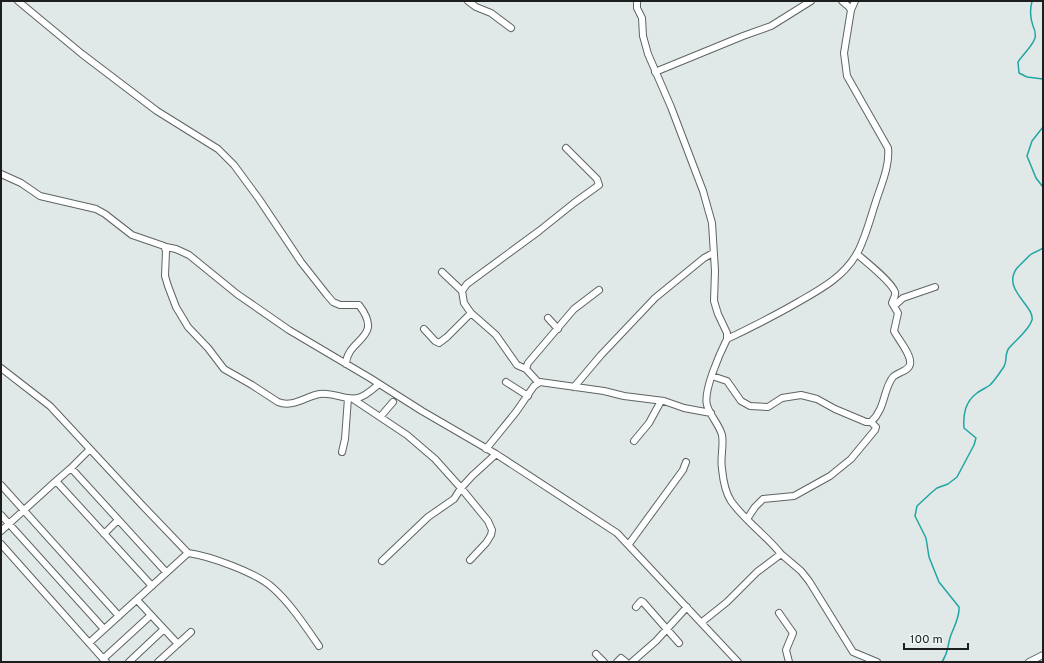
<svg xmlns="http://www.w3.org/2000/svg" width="1044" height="663" viewBox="0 0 1044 663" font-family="Overpass,sans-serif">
	<rect width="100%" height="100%" fill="#e1e8e8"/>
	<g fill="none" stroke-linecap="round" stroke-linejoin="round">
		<path stroke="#20a6a2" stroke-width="1.5" d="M 1032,1 C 1030,9 1030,18 1033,26 C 1035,30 1036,33 1035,38 C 1032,47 1023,54 1018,62 L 1019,73 L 1027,77 L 1043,79
			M 1043,127 L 1032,141 L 1027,156 L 1036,178 L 1043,187
			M 942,662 C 949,651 947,648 950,638 C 953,628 960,618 959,607 L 939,582 L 929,557 L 926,538 L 915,516 L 917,506 L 931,493 L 937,488 L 948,484 L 957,477 L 974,445 L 976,438 L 964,428 C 963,414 965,402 977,393 C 981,390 986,388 990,385 C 995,380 999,374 1003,368 C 1008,362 1004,354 1009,348 C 1016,340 1029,330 1032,320 C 1035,306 1001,289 1017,268 C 1021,264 1026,259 1030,255 C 1034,252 1039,251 1043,248"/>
		<g stroke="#5e6464" stroke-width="8">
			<path id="minor" d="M 18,1 L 82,54 L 157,111 L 218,149 L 234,165 L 259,199 L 301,262 L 327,295 L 333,302 L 340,305 L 359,305 C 385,339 347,338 346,364
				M 468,1 L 476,7 L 491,13 L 511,28
				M 637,1 L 637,8 L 642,18 L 643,36 L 648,54 L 671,107 L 703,191 L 712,223 L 715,271 L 714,301 L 718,314 L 727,333 L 727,339 C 720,353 703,391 707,405 C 710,416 719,424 722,435 C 724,446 720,458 722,469 C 723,479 725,492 731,501 C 745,521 766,535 781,554 L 757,572 L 727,602 L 702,622
				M 851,10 L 855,1
				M 655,72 L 743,36 L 771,26 L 811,1
				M 1,174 L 21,183 L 40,196 L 96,209 L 105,214 L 132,235 L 164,246 L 166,251 L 165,276 L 168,286 L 176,307 L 188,327 L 208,348 L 224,369 L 252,385 L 278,402 C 293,408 306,396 320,394 C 333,392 346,401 358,398 C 366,396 373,389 379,384
				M 166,247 L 176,249 L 189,255 L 237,294 L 289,330 L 370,378 L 422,411 L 496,454 L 617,533 L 738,662
				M 442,272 L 462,291
				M 894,306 L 903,298 L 935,287
				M 548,318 L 558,329
				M 424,329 L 435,341 L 439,343 L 447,337 L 471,313
				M 727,339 C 752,327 776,315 800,301 C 821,289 843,277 856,255 C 864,243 871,216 876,201 C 881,185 890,166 888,148 L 847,76 L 844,53 L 851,10 L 849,7 L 842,1
				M 1,368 L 50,406 L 142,505 L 188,553 C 210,556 257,573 273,588 C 290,603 306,627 319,646
				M 526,369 L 517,365 L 496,335 L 471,313 L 464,303 L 462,291 L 467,284 L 539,231 L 574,203 L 599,185 L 597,179 L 566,148
				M 712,376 L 727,381 L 741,401 L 750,406 L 768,407 L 782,398 L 801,395 L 817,399 L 835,409 L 866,422 L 871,422 C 886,408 883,389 893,377 C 898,372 909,371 910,364 C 912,355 898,339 894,331 L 898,313 L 892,303 C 893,299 896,296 895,292 C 891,281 866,262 857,254
				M 506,382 L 528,396
				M 538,382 L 526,369 L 528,363 L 574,309 L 599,290
				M 574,387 L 601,355 L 655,298 L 704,258 L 713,253
				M 353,399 L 407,435 L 435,459 L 461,488 L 488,521 L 492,530 L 491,535 L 486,543 L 470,560
				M 381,416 L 393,402
				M 634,441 L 649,423 L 661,401
				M 90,449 L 71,468 L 166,572
				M 486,449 L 516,412 L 534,386 L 540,382 L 604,391 L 624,396 L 664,401 L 684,408 L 711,413
				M 342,452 L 345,439 L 348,398
				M 71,468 L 56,481 L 152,586
				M 1,485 L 119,616
				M 1,515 L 104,629
				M 747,519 L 755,507 L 763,499 L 794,496 L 830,476 L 851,459 L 875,430 L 876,427 L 871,422
				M 1,531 L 56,481
				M 104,534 L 118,520
				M 1,544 L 106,662
				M 629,544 L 683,470 L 686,462
				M 781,554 L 801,571 L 809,581 L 853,652 L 877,662
				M 382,561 L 428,517 L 454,499 L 461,488 L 472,476 L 496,454
				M 137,600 L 178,644
				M 636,607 L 641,601 L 643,602 L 679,643
				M 779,613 L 793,633 L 786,650 L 789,662
				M 89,643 L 188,553
				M 596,654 L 604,662
				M 103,659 L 151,615
				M 129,662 L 164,629
				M 158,662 L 191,632
				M 617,662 L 621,658 L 626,662
				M 632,662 L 656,641 L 687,607
				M 1029,662 L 1043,655"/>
		</g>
		<use href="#minor" stroke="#fff" stroke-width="6"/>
	</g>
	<rect width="1044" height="663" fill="none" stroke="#1c1f1e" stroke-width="4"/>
	<path d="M904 643v6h64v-6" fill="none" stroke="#1c1f1e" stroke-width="2"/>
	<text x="910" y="643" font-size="12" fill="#1c1f1e" stroke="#eef5f5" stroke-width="3" paint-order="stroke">100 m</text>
</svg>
